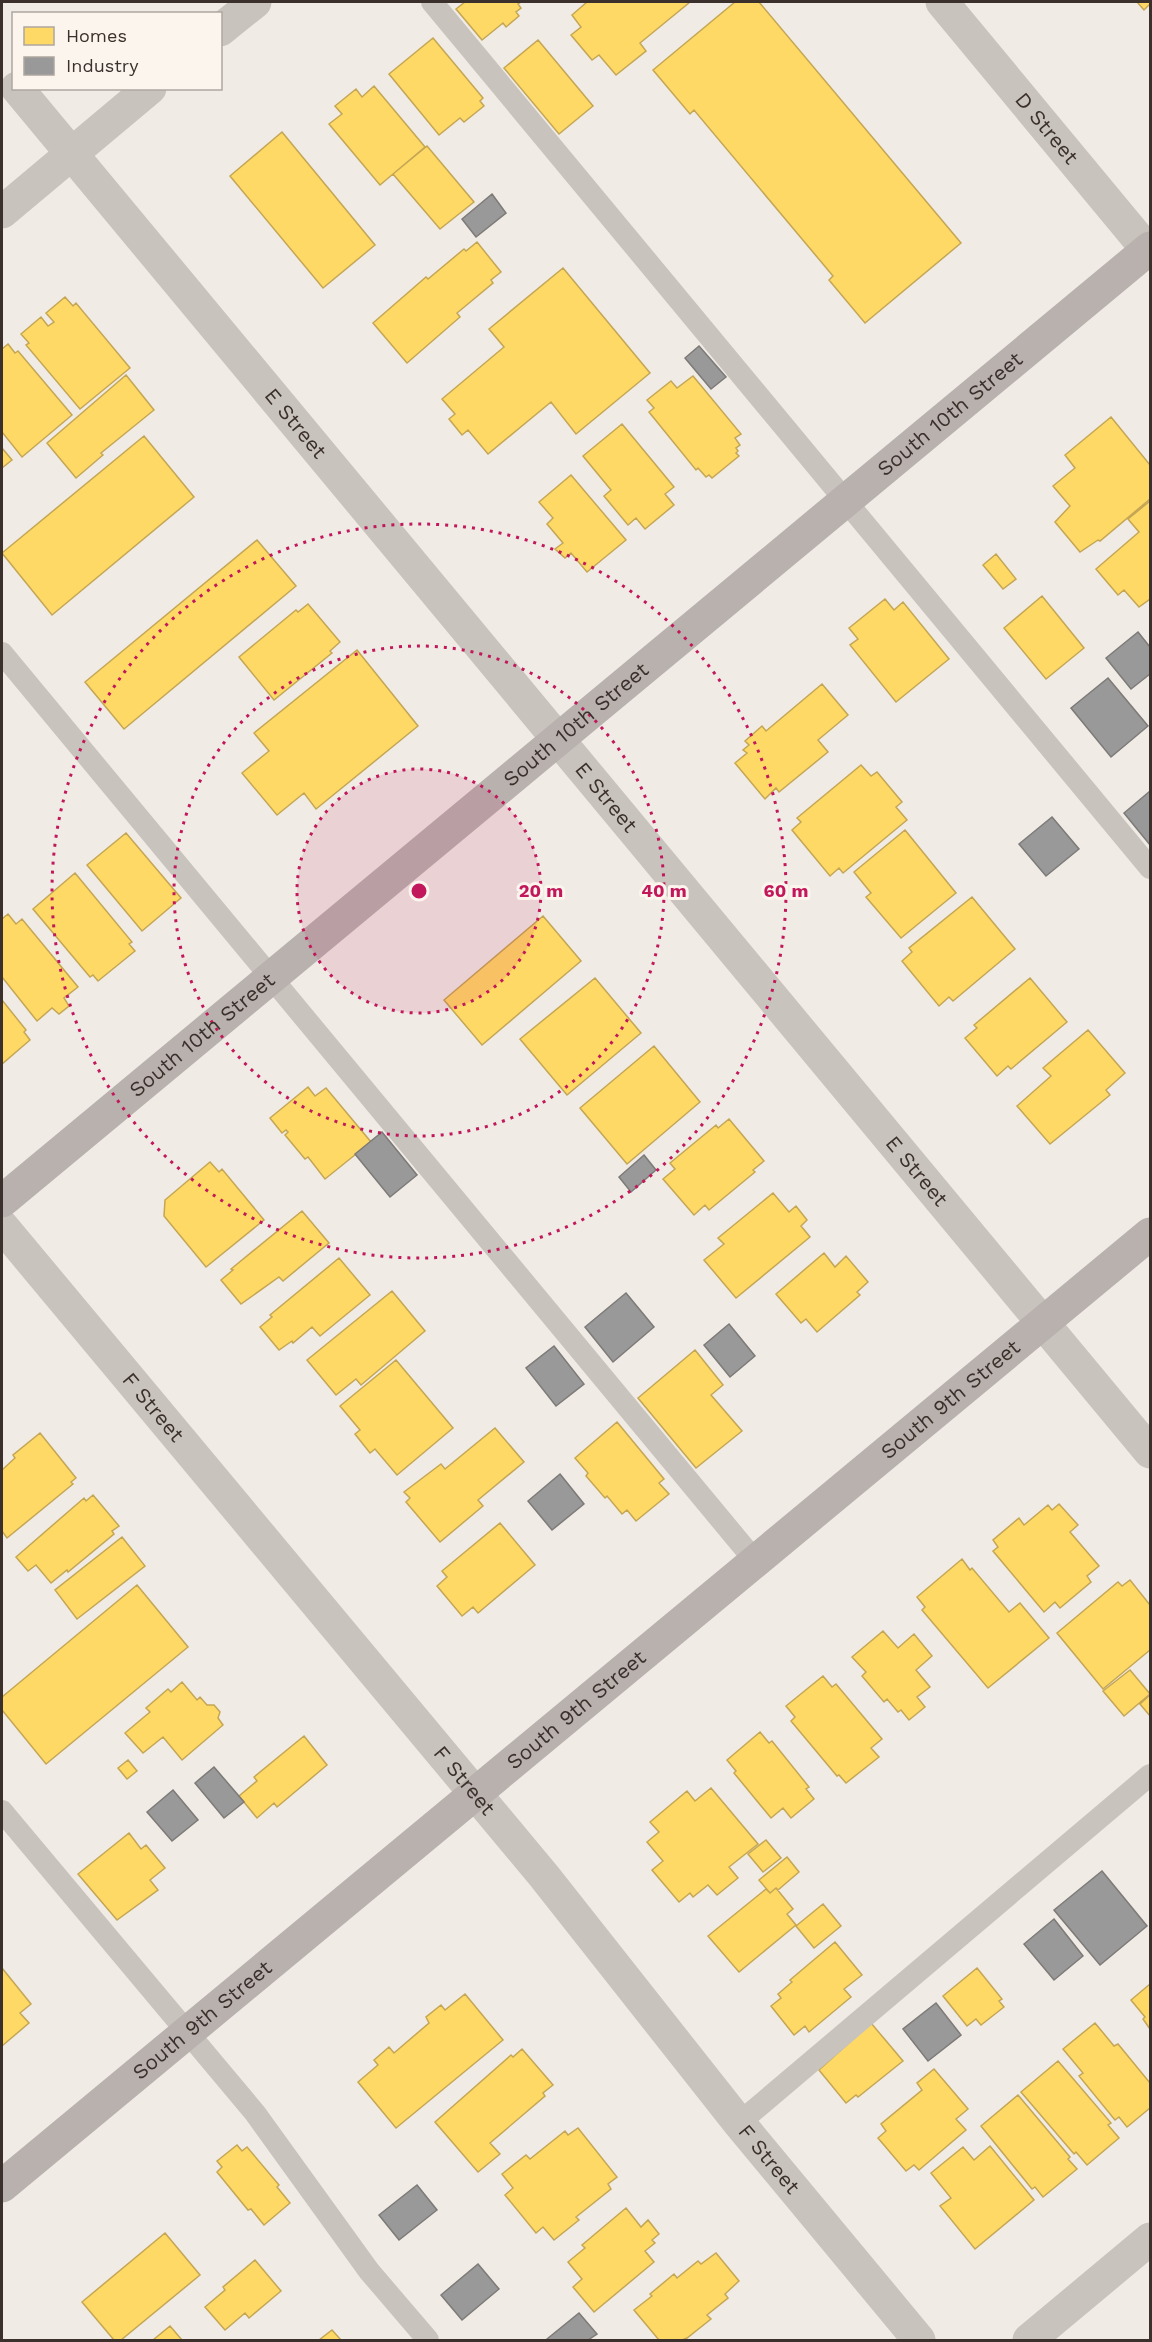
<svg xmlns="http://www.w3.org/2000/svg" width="1152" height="2342" viewBox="0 0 1152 2342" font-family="'Work Sans',sans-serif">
	<rect width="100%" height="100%" fill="#f0ebe5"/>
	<path fill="#ffd966" stroke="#c4a654" stroke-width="1.5" d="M 465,2 L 521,2 L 518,4 L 521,8 L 516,12 L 519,16 L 506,27 L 503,23 L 482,40 L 456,9 Z
		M 587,2 L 690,2 L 640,43 L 646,51 L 616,75 L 599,55 L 592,60 L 571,35 L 581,27 L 572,15 Z
		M 735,2 L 759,2 L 961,243 L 865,323 L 829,280 L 833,276 L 694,110 L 690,114 L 653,70 Z
		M 1137,2 L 1150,2 L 1150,4 L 1144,10 Z
		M 433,38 L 483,98 L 480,101 L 484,106 L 464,122 L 460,118 L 439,135 L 389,74 Z
		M 538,40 L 593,106 L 559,134 L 504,68 Z
		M 374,86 L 425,147 L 380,185 L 329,124 L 342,114 L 335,106 L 356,89 L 362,97 Z
		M 282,132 L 375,245 L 323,288 L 230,176 Z
		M 427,146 L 474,202 L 440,229 L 393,174 Z
		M 477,242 L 501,272 L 491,280 L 493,283 L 457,313 L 460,317 L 407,363 L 373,323 L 426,277 L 428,279 L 464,249 L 466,251 Z
		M 563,268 L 650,373 L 576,434 L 551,402 L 488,454 L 468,430 L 462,435 L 449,419 L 455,414 L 442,399 L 504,347 L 489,329 Z
		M 65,297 L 73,306 L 76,303 L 130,368 L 80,409 L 26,345 L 29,343 L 21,334 L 41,317 L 48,326 L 54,322 L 46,313 Z
		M 8,344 L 15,353 L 18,351 L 72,415 L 22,457 L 2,432 L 2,349 Z
		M 126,375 L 154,410 L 101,453 L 103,455 L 76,478 L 47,443 Z
		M 693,376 L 741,434 L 735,438 L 740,445 L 736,448 L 738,451 L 736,453 L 739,456 L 712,478 L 709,475 L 706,477 L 698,468 L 696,470 L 649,412 L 654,408 L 647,400 L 671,381 L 677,388 Z
		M 1111,417 L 1150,465 L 1150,499 L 1100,541 L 1098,540 L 1080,552 L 1055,522 L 1070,506 L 1053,486 L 1075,468 L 1065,455 Z
		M 622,424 L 674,487 L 665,494 L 674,505 L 645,529 L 636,518 L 628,525 L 604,496 L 611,490 L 583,456 Z
		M 144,436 L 194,497 L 52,615 L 2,553 Z
		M 2,448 L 12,460 L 2,468 Z
		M 571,475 L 626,540 L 587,572 L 571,553 L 565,558 L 555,549 L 563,543 L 547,524 L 553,518 L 539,502 Z
		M 1150,501 L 1150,599 L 1139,607 L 1124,590 L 1118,595 L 1096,569 L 1139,532 L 1128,519 Z
		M 257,540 L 296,586 L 124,729 L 85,682 Z
		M 996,554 L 1016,579 L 1003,589 L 983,565 Z
		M 1042,596 L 1084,648 L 1046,679 L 1004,628 Z
		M 885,599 L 894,610 L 903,602 L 949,659 L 896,702 L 850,645 L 858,639 L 849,628 Z
		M 308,604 L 340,642 L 330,651 L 332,653 L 274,700 L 239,657 L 296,610 L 298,612 Z
		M 357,650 L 418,726 L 316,809 L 304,793 L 277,815 L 242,773 L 269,751 L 254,733 Z
		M 822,684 L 848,715 L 818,740 L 828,752 L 779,792 L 776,788 L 765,799 L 735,763 L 747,753 L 743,750 L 749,745 L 745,741 L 762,726 L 766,731 Z
		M 861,765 L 871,776 L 877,772 L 902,802 L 896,807 L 907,820 L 843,873 L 839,868 L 830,876 L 792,830 L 801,822 L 797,818 Z
		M 905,830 L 956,893 L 901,938 L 866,897 L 871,893 L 854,872 Z
		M 126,833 L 181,898 L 142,931 L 87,865 Z
		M 75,873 L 132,942 L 129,944 L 135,951 L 98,981 L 93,975 L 90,977 L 33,909 Z
		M 972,897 L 1015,949 L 953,1001 L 949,997 L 939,1006 L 902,961 L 912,952 L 909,948 Z
		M 8,914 L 16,924 L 22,919 L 78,987 L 64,998 L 69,1006 L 59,1014 L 52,1008 L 37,1021 L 2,977 L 2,919 Z
		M 543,916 L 581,961 L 482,1045 L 444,1000 Z
		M 595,978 L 641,1033 L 567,1095 L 520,1039 Z
		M 1030,978 L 1067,1022 L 1011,1069 L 1008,1066 L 997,1076 L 965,1038 L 977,1028 L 974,1025 Z
		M 2,1000 L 26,1030 L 24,1032 L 30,1040 L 2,1064 Z
		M 1088,1030 L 1125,1073 L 1106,1090 L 1110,1095 L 1050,1144 L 1017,1106 L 1051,1076 L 1043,1068 Z
		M 654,1046 L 700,1102 L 627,1164 L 580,1108 Z
		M 308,1087 L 315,1096 L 326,1088 L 371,1142 L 325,1179 L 308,1157 L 305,1159 L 285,1135 L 288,1132 L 286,1130 L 282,1133 L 270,1118 Z
		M 729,1119 L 764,1161 L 753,1170 L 755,1172 L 709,1210 L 705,1205 L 694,1215 L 663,1179 L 675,1169 L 670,1163 L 716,1125 L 718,1128 Z
		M 210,1162 L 219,1172 L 222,1169 L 264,1220 L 206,1267 L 164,1216 L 165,1200 Z
		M 773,1193 L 789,1212 L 796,1206 L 807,1220 L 801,1226 L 810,1237 L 736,1298 L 704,1260 L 724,1244 L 718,1238 Z
		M 302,1211 L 329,1243 L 283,1281 L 279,1277 L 241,1304 L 221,1280 L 233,1270 L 231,1269 Z
		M 824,1253 L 835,1267 L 846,1256 L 868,1282 L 857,1292 L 860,1295 L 817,1332 L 806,1319 L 801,1323 L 776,1294 Z
		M 339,1258 L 370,1295 L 320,1336 L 312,1327 L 293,1343 L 292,1341 L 279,1350 L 260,1327 L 272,1317 L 270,1315 Z
		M 392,1291 L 425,1331 L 361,1385 L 356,1379 L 336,1395 L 307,1360 Z
		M 695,1350 L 723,1385 L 711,1395 L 742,1431 L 696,1468 L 638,1398 Z
		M 396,1360 L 453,1428 L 397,1475 L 375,1449 L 370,1453 L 355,1434 L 360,1430 L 340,1406 Z
		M 617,1422 L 664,1479 L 659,1483 L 669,1494 L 636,1521 L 627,1510 L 622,1514 L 607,1496 L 605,1498 L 586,1476 L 588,1473 L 575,1458 Z
		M 495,1428 L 524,1462 L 478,1500 L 483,1506 L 440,1542 L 406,1502 L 410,1498 L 404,1492 L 441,1464 L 445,1469 Z
		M 40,1433 L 76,1478 L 71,1482 L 73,1484 L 7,1538 L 2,1531 L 2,1470 L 15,1458 L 13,1455 Z
		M 93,1495 L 119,1526 L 112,1531 L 114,1534 L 68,1572 L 67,1570 L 51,1583 L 36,1565 L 28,1571 L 16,1557 L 84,1498 L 86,1501 Z
		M 1059,1504 L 1078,1525 L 1070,1532 L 1099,1566 L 1087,1576 L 1091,1582 L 1060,1608 L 1055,1602 L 1044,1612 L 993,1551 L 998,1547 L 993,1540 L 1019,1518 L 1024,1525 L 1048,1505 L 1052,1510 Z
		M 500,1523 L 535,1565 L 478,1613 L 473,1607 L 462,1616 L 437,1586 L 447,1577 L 442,1571 Z
		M 122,1537 L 145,1566 L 77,1619 L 55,1590 Z
		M 962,1559 L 970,1570 L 972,1568 L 1009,1612 L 1020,1603 L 1049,1638 L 988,1688 L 922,1610 L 925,1607 L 917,1597 Z
		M 1130,1580 L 1150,1605 L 1150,1650 L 1103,1689 L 1057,1633 L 1118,1582 L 1122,1586 Z
		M 137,1585 L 188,1647 L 46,1764 L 2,1710 L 2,1697 Z
		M 883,1631 L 898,1648 L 914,1634 L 932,1656 L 916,1670 L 930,1687 L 917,1697 L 925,1707 L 909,1720 L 901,1710 L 898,1712 L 887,1699 L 884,1702 L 862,1676 L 866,1672 L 852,1657 Z
		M 1130,1670 L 1150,1694 L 1124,1716 L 1103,1691 Z
		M 823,1676 L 832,1687 L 836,1684 L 882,1739 L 871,1748 L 879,1757 L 846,1783 L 839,1775 L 837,1776 L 791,1721 L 795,1717 L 786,1706 Z
		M 182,1682 L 197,1700 L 200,1697 L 207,1705 L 214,1705 L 220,1712 L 218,1718 L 223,1725 L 182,1760 L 163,1737 L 143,1753 L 125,1733 L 150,1712 L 146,1708 L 168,1689 L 171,1692 Z
		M 1150,1695 L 1150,1716 L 1140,1704 Z
		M 760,1732 L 769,1743 L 772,1741 L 809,1787 L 806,1789 L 814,1799 L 791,1818 L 783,1808 L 771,1818 L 734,1773 L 736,1771 L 727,1760 Z
		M 304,1736 L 327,1765 L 277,1807 L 274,1803 L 257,1818 L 239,1796 L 257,1781 L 254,1777 Z
		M 128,1760 L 137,1771 L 127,1779 L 118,1768 Z
		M 711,1788 L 758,1844 L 729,1867 L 738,1878 L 717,1895 L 708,1885 L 693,1897 L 690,1893 L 679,1902 L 652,1870 L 663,1861 L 647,1842 L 659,1832 L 650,1822 L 687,1791 L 695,1801 Z
		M 129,1833 L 141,1849 L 146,1845 L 165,1868 L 150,1880 L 158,1890 L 117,1920 L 78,1874 Z
		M 766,1840 L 781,1858 L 763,1872 L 748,1854 Z
		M 787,1857 L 799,1872 L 778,1890 L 776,1888 L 770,1893 L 759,1880 Z
		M 776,1888 L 793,1909 L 787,1914 L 796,1925 L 739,1972 L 708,1936 L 766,1889 L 770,1893 Z
		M 823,1904 L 841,1926 L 814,1948 L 796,1926 Z
		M 835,1942 L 862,1975 L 844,1989 L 851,1997 L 809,2032 L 805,2026 L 794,2035 L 771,2006 L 781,1998 L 778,1994 L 792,1982 L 790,1980 Z
		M 2,1968 L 31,2004 L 20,2013 L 29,2023 L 2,2046 Z
		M 977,1968 L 1002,1999 L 999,2001 L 1004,2007 L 981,2025 L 976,2019 L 967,2026 L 943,1996 Z
		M 1150,1984 L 1150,2029 L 1143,2019 L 1145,2017 L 1131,2000 Z
		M 465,1994 L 503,2040 L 396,2128 L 358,2082 L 378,2065 L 374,2060 L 389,2047 L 394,2053 L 429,2023 L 426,2017 L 441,2005 L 445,2010 Z
		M 871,2023 L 903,2061 L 858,2097 L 856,2095 L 846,2103 L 819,2070 Z
		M 1095,2023 L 1114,2046 L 1118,2044 L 1150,2083 L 1150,2108 L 1127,2127 L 1119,2117 L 1115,2120 L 1079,2076 L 1083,2073 L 1063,2049 Z
		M 522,2049 L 553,2085 L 543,2093 L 545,2096 L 490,2143 L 500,2154 L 478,2172 L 435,2122 L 511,2055 L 513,2057 Z
		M 1058,2061 L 1111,2123 L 1108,2125 L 1119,2138 L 1087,2165 L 1076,2152 L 1074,2154 L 1021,2092 Z
		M 934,2069 L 968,2109 L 956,2119 L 966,2130 L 919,2170 L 914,2165 L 906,2171 L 878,2138 L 886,2131 L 881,2124 L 922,2090 L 917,2083 Z
		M 1018,2095 L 1070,2157 L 1068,2159 L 1077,2169 L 1043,2197 L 1035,2187 L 1032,2189 L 981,2126 Z
		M 578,2128 L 617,2177 L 608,2184 L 611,2189 L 576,2217 L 579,2220 L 554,2240 L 543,2227 L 536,2233 L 505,2195 L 513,2188 L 502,2174 L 526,2155 L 530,2159 L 565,2131 L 568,2135 Z
		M 237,2145 L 242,2151 L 247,2147 L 279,2185 L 277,2187 L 290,2203 L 264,2225 L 251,2209 L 248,2210 L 217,2172 L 222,2167 L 217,2161 Z
		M 990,2146 L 1034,2200 L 975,2249 L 940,2206 L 951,2198 L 931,2173 L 963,2147 L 974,2160 Z
		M 626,2208 L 641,2227 L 648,2220 L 659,2234 L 652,2240 L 655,2243 L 645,2251 L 654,2262 L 594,2312 L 573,2287 L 582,2279 L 568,2262 L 585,2248 L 582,2245 Z
		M 165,2233 L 200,2275 L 121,2340 L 114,2340 L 82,2302 Z
		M 716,2253 L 739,2281 L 725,2294 L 728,2298 L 707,2315 L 711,2319 L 687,2338 L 682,2340 L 659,2340 L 634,2310 L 652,2296 L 650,2294 L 674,2274 L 677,2278 L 698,2261 L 701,2264 Z
		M 255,2260 L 281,2291 L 249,2318 L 245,2313 L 225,2330 L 205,2307 L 225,2290 L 223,2287 Z
		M 170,2326 L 182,2340 L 153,2340 Z
		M 332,2330 L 341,2340 L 319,2340 Z"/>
	<path fill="#999" stroke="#7d7a78" stroke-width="1.5" d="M 492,194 L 506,213 L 476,237 L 462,219 Z
		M 699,346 L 726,377 L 711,389 L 685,358 Z
		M 1138,632 L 1150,647 L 1150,674 L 1131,689 L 1106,658 Z
		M 1108,678 L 1148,726 L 1111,757 L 1071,708 Z
		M 1150,791 L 1150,845 L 1124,813 Z
		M 1052,817 L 1079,849 L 1046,876 L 1019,844 Z
		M 382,1132 L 417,1175 L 390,1197 L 355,1154 Z
		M 644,1155 L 656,1170 L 631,1192 L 619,1177 Z
		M 626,1293 L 654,1327 L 613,1362 L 585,1327 Z
		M 729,1324 L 755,1356 L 730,1377 L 704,1345 Z
		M 554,1346 L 584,1384 L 556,1406 L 526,1368 Z
		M 560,1474 L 584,1504 L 552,1530 L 528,1501 Z
		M 214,1767 L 244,1802 L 224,1818 L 195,1783 Z
		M 173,1790 L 198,1820 L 172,1841 L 147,1812 Z
		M 1102,1871 L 1147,1926 L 1100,1965 L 1054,1910 Z
		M 1054,1919 L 1083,1956 L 1054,1980 L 1024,1944 Z
		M 936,2003 L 961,2035 L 928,2061 L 903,2029 Z
		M 417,2185 L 437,2210 L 399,2240 L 379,2215 Z
		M 478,2264 L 499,2289 L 462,2320 L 441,2295 Z
		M 579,2313 L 597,2334 L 588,2340 L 548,2340 L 547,2339 Z"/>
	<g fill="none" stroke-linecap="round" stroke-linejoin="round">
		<path stroke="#c9c3be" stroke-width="22" d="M 432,2 L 1150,868
			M 2,653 L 756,1562
			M 2,1811 L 255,2113 L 369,2271 L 428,2340
			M 739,2123 L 1150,1775"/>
		<g stroke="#c9c3be" stroke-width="33">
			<path d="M 220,30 L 255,2"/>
			<path id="s1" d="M 17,88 L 1150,1452"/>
			<path d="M 2,212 L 150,88"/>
			<path id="s2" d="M 2,1226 L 544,1876 L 739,2123 L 919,2340"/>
			<path d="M 1029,2340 L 1150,2239"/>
		</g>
		<path stroke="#c9c3be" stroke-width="33" id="s3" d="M 942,2 L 1150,253"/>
		<g stroke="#b8b1ad" stroke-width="33">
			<path id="s4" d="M 2,1201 L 1150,248"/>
			<path id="s5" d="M 2,2186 L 1150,1234"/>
		</g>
	</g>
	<circle cx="419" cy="891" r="122" fill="#c2185b" fill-opacity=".12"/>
	<g fill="none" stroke="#c2185b" stroke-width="3" stroke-dasharray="3 6">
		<circle cx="419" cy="891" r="122"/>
		<circle cx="419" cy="891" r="245"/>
		<circle cx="419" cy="891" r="367"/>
	</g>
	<g text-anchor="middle" stroke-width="6" stroke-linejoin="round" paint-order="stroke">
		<g font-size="21" fill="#3b302b" stroke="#fbf5ee">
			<text dy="7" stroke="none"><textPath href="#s3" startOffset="164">D Street</textPath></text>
			<text dy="7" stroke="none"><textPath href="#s4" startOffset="1232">South 10th Street</textPath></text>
			<text dy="7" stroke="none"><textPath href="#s1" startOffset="436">E Street</textPath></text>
			<text dy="7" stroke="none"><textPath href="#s4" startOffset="746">South 10th Street</textPath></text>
			<text dy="7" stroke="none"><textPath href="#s1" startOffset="922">E Street</textPath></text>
			<text dy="7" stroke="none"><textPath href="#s4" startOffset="260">South 10th Street</textPath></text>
			<text dy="7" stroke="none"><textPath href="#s1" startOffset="1408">E Street</textPath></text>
			<text dy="7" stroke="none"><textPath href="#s5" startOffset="1232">South 9th Street</textPath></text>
			<text dy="7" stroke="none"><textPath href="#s2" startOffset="236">F Street</textPath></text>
			<text dy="7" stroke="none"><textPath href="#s5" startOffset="746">South 9th Street</textPath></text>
			<text dy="7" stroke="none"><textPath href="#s2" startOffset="722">F Street</textPath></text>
			<text dy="7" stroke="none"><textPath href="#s5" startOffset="260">South 9th Street</textPath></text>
			<text dy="7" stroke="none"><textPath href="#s2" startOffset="1208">F Street</textPath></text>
		</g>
	</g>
	<circle cx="419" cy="891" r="9" fill="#c2185b" stroke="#fbf5ee" stroke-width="3"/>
	<g font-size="18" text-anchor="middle" font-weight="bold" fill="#c2185b" stroke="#fbf5ee" stroke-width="6" stroke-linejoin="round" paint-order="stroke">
		<text x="541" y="897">20 m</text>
		<text x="664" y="897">40 m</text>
		<text x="786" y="897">60 m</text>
	</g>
	<rect width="1152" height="2342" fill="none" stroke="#3b302b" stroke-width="6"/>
	<rect x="12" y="12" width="210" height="78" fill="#fbf5ee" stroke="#aea6a0" stroke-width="1.5"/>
	<rect x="24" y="27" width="30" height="18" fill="#ffd966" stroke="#aea6a0" stroke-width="1.5"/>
	<text x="66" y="42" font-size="18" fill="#3b302b">Homes</text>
	<rect x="24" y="57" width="30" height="18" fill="#999999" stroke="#aea6a0" stroke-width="1.5"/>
	<text x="66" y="72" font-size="18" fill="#3b302b">Industry</text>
</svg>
